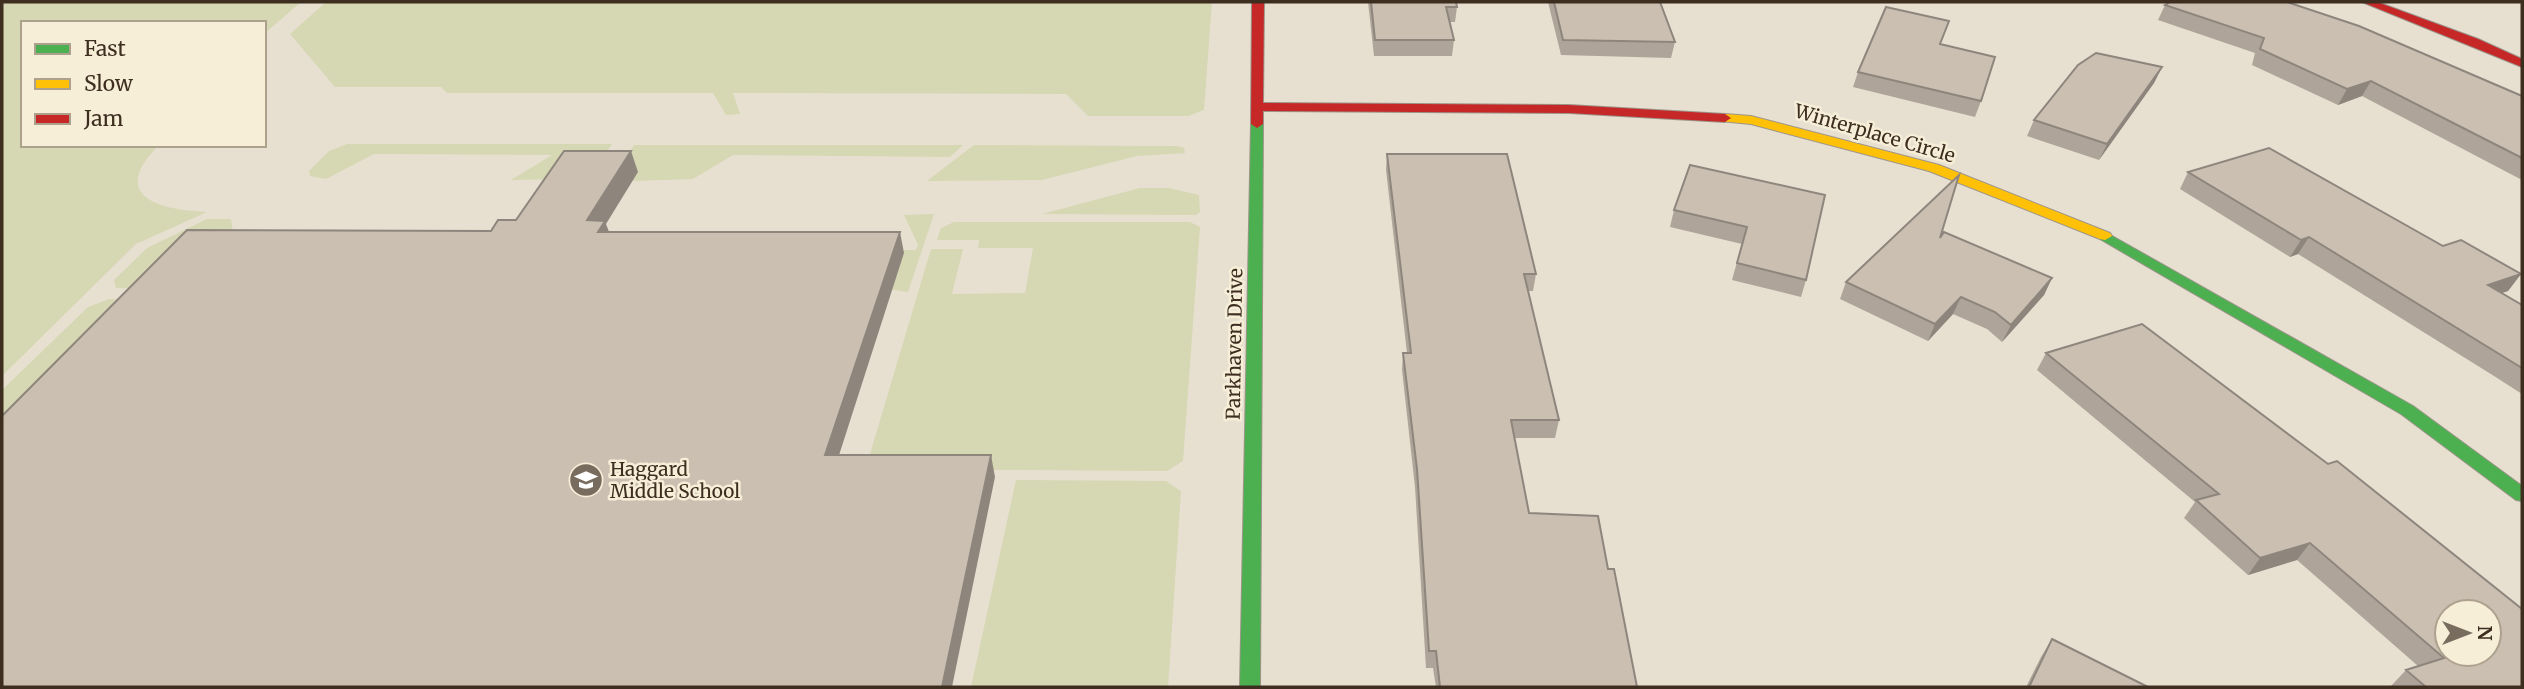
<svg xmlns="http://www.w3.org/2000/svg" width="2524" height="689" viewBox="0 0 2524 689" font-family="Merriweather,serif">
	<rect width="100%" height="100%" fill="#e7e0d1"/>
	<path fill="#d6d7b3" d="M 2,2 L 301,2 L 264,34 L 264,23 L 23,23 L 23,145 L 159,145 C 108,196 158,210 207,212 L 136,244 L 2,376 Z
		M 326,2 L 1212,2 L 1204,110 L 1188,116 L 1088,116 L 1066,94 L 733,93 L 740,114 L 726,115 L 713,93 L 447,93 L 441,87 L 335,87 L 290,34 Z
		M 347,144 L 612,144 L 594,171 L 567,179 L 511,180 L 552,155 L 374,154 L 326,179 L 310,176 L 309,171 L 329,151 Z
		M 634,145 L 963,145 L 950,157 L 733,155 L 693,179 L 632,181 L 637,172 L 618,172 Z
		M 974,145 L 1177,146 L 1184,148 L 1185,153 L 1137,156 L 1042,180 L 927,181 Z
		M 1140,188 L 1169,188 L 1199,195 L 1200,212 L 1196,215 L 1042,214 Z
		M 934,214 L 908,292 L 608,250 L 916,250 L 918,245 L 904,215 Z
		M 207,219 L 231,219 L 236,252 L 164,289 L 116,288 L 114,280 L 147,248 Z
		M 954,222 L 1190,222 L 1200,227 L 1183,461 L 1167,471 L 876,469 L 867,464 L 931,249 L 963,249 L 952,294 L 1025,293 L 1033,248 L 978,248 L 979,240 L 937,240 L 941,228 Z
		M 109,299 L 154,300 L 43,414 L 2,414 L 2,390 L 88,307 Z
		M 1016,480 L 1166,481 L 1181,491 L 1168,687 L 971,687 Z"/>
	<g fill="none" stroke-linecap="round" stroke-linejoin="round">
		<g stroke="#9c958a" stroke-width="2">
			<path id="fast" d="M 1257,120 L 1263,124 L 1260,687 L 1240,687 L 1251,124 Z
				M 2105,232 L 2413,406 L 2522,486 L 2522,501 L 2516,500 L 2401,414 L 2100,239 L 2098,236 Z"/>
		</g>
		<g stroke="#9c958a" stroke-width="2">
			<path id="slow" d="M 1725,114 L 1751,116 L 1939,165 L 2110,233 L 2112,236 L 2105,240 L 2100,239 L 1929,171 L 1751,124 L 1720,121 L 1720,115 Z"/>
		</g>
		<g stroke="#9c958a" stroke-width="2">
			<path id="jam" d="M 1252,2 L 1264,2 L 1263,103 L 1569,105 L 1725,114 L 1731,118 L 1725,122 L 1569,113 L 1263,111 L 1263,124 L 1257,128 L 1251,124 Z
				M 2362,2 L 2377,2 L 2478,39 L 2522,59 L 2522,67 Z"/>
		</g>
		<use href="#fast" fill="#4caf50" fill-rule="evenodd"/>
		<use href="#slow" fill="#ffc107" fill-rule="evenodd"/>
		<use href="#jam" fill="#c62828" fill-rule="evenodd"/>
	</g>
	<path fill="#afa499" d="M 1368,2 L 1456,2 L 1457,7 L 1455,22 L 1450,22 L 1454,40 L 1452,56 L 1374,56 Z
		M 1548,2 L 1660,2 L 1675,42 L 1671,58 L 1561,55 Z
		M 2165,5 L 2522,96 L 2522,180 L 2362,96 L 2338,105 L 2252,65 L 2255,53 L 2158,20 Z
		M 1941,44 L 1981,101 L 1975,117 L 1853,87 L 1858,72 Z
		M 2162,67 L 2154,83 L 2099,160 L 2027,136 L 2034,120 Z
		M 1387,154 L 1536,274 L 1533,291 L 1528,291 L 1559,420 L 1555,438 L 1514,438 L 1529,513 L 1608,569 L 1637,687 L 1436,687 L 1433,668 L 1426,668 L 1415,487 L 1402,370 L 1403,353 L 1407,353 L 1386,170 Z
		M 1690,165 L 1806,280 L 1801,297 L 1732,280 L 1742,244 L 1670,227 L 1674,210 Z
		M 2188,172 L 2443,246 L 2521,274 L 2508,291 L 2501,293 L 2522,305 L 2522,394 L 2494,376 L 2298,254 L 2290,257 L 2180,189 Z
		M 1940,238 L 2052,278 L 2044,295 L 2002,342 L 1987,329 L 1953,314 L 1928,341 L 1840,299 L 1846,282 Z
		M 2046,353 L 2522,687 L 2390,687 L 2406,670 L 2418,666 L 2297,560 L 2248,575 L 2184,518 L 2195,502 L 2037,370 Z
		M 2052,639 L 2148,687 L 2026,687 L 2041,657 Z"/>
	<path fill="#8e867d" d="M 2162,67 L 2154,83 L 2099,160 L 2107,144 Z
		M 2371,81 L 2362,96 L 2338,105 L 2347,89 Z
		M 631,151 L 638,172 L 606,224 L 613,242 L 606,253 L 587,220 Z
		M 900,232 L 904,253 L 832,477 L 825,455 Z
		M 2309,237 L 2298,254 L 2290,257 L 2301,240 Z
		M 2521,274 L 2508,291 L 2475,302 L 2488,285 Z
		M 2052,278 L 2044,295 L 2002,342 L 2011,325 Z
		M 1961,297 L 1953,314 L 1928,341 L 1935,324 Z
		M 991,455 L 995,477 L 952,687 L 942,687 Z
		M 2310,543 L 2297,560 L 2248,575 L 2260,558 Z"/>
	<path fill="#cbbfb2" stroke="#8e867d" stroke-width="2" fill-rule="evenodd" d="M 1371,2 L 1456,2 L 1457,7 L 1446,7 L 1454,40 L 1375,40 Z
		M 1554,2 L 1660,2 L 1675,42 L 1563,40 Z
		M 2170,2 L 2287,2 L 2359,26 L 2522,96 L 2522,158 L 2371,81 L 2347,89 L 2260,49 L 2264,38 L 2165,5 Z
		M 1886,7 L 1949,21 L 1940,44 L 1995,57 L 1981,101 L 1858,72 Z
		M 2096,53 L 2162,67 L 2107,144 L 2034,120 L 2078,65 Z
		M 2269,148 L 2443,246 L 2461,240 L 2521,274 L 2488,285 L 2522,305 L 2522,368 L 2309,237 L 2301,240 L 2188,172 Z
		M 564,151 L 631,151 L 587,220 L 605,221 L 598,232 L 900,232 L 825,455 L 991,455 L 942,687 L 2,687 L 2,416 L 187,230 L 491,231 L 498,220 L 516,220 Z
		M 1387,154 L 1507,154 L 1536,274 L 1524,274 L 1559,420 L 1511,420 L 1529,513 L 1598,516 L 1608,569 L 1614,569 L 1637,687 L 1440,687 L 1436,651 L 1429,651 L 1417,469 L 1403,353 L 1411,353 Z
		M 1690,165 L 1825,195 L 1806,280 L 1737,263 L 1747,227 L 1674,210 Z
		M 1959,175 L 1940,238 L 1944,232 L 2052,278 L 2011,325 L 1995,312 L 1961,297 L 1935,324 L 1846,282 Z
		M 2142,324 L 2328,464 L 2337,461 L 2522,609 L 2522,687 L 2426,687 L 2406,670 L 2444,658 L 2310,543 L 2260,558 L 2196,500 L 2219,494 L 2046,353 ZM 2447,612 L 2489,612 L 2489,654 L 2447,654 Z
		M 2052,639 L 2148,687 L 2029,687 Z"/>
	<defs>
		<g id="school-disc" transform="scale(1.75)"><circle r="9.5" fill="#786c5e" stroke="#f7eed8"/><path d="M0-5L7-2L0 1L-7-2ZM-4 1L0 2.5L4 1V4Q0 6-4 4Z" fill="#fff"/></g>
	</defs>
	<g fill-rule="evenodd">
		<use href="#school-disc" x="586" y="480"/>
	</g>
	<g text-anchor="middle" stroke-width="5" stroke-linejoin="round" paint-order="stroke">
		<g font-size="19" fill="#3d2e20" stroke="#f7eed8">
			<text transform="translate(1875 133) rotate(16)" y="7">Winterplace Circle</text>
			<text transform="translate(1234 344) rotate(-89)" y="7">Parkhaven Drive</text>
		</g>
		<g font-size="19" fill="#3d2e20" stroke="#f7eed8" text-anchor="start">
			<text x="610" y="476">Haggard<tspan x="610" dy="22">Middle School</tspan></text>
		</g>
	</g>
	<rect width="2524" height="689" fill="none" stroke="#3d2e20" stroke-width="7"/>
	<rect x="21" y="21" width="245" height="126" fill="#f7eed8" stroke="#ada18e" stroke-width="2"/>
	<rect x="35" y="44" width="35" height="10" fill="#4caf50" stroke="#ada18e" stroke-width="2"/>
	<text x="84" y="56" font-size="21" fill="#3d2e20">Fast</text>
	<rect x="35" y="79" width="35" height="10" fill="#ffc107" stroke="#ada18e" stroke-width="2"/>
	<text x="84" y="91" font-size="21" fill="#3d2e20">Slow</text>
	<rect x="35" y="114" width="35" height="10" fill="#c62828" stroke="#ada18e" stroke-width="2"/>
	<text x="84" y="126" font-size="21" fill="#3d2e20">Jam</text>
	<g transform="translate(2468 633) rotate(90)"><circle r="33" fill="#f7eed8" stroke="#ada18e" stroke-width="2"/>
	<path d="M0-5L12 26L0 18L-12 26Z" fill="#786c5e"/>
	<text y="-10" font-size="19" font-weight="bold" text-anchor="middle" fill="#3d2e20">N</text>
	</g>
</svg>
